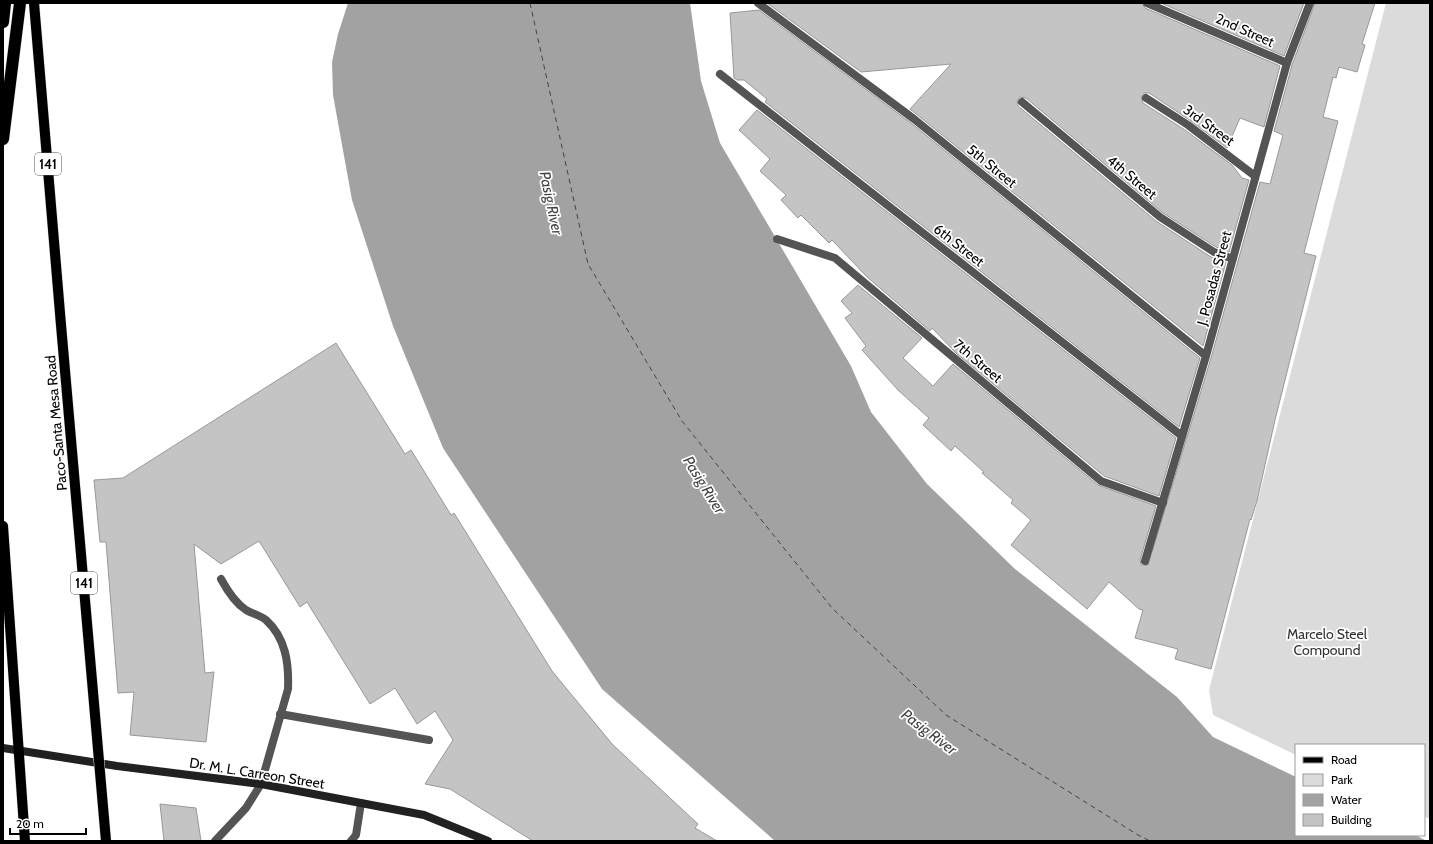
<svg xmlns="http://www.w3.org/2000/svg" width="1433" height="844" viewBox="0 0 1433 844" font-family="Cabin,sans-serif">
	<rect width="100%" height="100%" fill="#fff"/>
	<path fill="#dbdbdb" d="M 1386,3 L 1430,3 L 1430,819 L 1424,816 L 1424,745 L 1296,745 L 1296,755 L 1213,715 L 1209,690 Z"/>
	<path fill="#a2a2a2" d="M 348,3 L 690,3 L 701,81 L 720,143 L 851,366 L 871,412 L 927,484 L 1015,569 L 1177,697 L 1213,737 L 1296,777 L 1296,835 L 1415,835 L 1427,841 L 775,841 L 602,689 L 443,448 L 393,326 L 352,200 L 333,95 L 332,62 L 338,34 Z"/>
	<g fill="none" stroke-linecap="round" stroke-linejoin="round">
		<path stroke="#434343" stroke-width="1" stroke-dasharray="5 4" stroke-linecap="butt" d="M 530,3 L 588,264 L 682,421 L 832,608 L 946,715 L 1138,835 L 1150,841"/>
	</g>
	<path fill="#c4c4c4" stroke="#989898" d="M 767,3 L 1142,3 L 1145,8 L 1280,66 L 1264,127 L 1240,118 L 1227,148 L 1191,121 L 1149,93 L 1144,93 L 1141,97 L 1143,103 L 1185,130 L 1232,165 L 1242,178 L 1249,180 L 1229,252 L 1216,247 L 1163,213 L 1026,98 L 1020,97 L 1017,101 L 1018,106 L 1156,221 L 1211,257 L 1226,262 L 1203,346 L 910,109 L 951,64 L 861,72 Z
		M 1161,3 L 1304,3 L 1284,56 Z
		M 1315,3 L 1375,3 L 1362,44 L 1365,45 L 1357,72 L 1339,67 L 1336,78 L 1333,77 L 1323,117 L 1338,121 L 1304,253 L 1316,256 L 1275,420 L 1257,501 L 1251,520 L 1250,519 L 1211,669 L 1175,659 L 1178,649 L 1135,638 L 1143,610 L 1139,609 L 1109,582 L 1087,609 L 1011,545 L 1031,520 L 1011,503 L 1013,500 L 982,473 L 984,472 L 955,446 L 951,451 L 923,425 L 929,418 L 898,390 L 862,350 L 866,346 L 845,318 L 852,313 L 841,301 L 858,285 L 922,338 L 903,358 L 933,386 L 953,364 L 1098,485 L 1156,506 L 1140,560 L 1141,565 L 1148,565 L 1211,358 L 1260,182 L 1270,184 L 1283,135 L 1274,131 L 1292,65 Z
		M 759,10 L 911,123 L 1200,358 L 1179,427 L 765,102 L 767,99 L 744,80 L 737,80 L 734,78 L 730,13 Z
		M 757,110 L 1176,438 L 1159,496 L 1104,476 L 956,353 L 932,328 L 930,331 L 867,277 L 832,240 L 829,243 L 801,215 L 798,218 L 781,200 L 786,195 L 760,171 L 770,159 L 739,130 Z
		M 336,343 L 405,454 L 411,450 L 451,515 L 454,513 L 552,671 L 613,745 L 698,824 L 695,828 L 717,841 L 533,841 L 450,789 L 425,784 L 453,740 L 435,711 L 417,724 L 395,688 L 370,704 L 307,602 L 300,607 L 259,541 L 221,564 L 194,544 L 205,673 L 214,672 L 206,742 L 130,735 L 134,692 L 118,693 L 106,542 L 100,542 L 94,480 L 123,478 Z
		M 160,804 L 196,808 L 201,841 L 164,841 Z"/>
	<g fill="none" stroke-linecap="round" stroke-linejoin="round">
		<g stroke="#dbdbdb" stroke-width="11">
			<path id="primary" d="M 34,3 L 61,325
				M 3,526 L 25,841"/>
		</g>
		<g stroke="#dbdbdb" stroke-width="13">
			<path id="highway" d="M 3,22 L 5,3
				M 3,139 L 20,3"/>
		</g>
		<path stroke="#545454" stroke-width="8" d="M 1147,3 L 1287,63
			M 720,74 L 1182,436
			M 1146,98 L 1188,125 L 1255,176
			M 777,239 L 835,258 L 1101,481 L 1163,503
			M 280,714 L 429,740
			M 215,841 L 246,808 L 261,784 L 288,689 C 289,664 286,638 266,620 C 260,615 253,614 246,610 C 235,603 227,590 221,579
			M 351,841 L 356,835 L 361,803"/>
		<path stroke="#545454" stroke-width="8" d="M 758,3 L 914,119 L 1206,356
			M 1022,102 L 1160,217 L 1214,252 L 1233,259
			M 1145,561 L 1206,356 L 1287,63 L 1310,3"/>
		<path stroke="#212121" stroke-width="8" d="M 3,748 L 117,766 L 261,784 L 424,815 L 488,841"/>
		<use href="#primary" stroke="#000" stroke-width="10"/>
		<use href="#highway" stroke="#000" stroke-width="12"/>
		<g stroke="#dbdbdb" stroke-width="11" stroke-linecap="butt">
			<path id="primary-bridge" d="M 61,325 L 106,841"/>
		</g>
		<use href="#primary-bridge" stroke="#000" stroke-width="10"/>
	</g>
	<g text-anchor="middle" stroke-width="3.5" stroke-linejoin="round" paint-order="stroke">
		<g fill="#fff" stroke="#4c4c4c" stroke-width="1">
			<rect x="35" y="153" width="26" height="22" rx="3"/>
			<rect x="71" y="572" width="26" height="22" rx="3"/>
		</g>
		<g font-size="13" font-weight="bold" fill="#000">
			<text x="48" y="169">141</text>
			<text x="84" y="588">141</text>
		</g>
		<g font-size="14" fill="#000" stroke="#fff">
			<text transform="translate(1245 30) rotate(24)" y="5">2nd Street</text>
			<text transform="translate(1209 125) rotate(36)" y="5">3rd Street</text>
			<text transform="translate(992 166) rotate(39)" y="5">5th Street</text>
			<text transform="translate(1132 177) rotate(40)" y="5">4th Street</text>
			<text transform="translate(959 245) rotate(38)" y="5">6th Street</text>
			<text transform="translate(1214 278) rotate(-75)" y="5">J. Posadas Street</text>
			<text transform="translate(978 361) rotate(40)" y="5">7th Street</text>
			<text transform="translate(56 423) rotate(-95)" y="5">Paco-Santa Mesa Road</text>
			<text transform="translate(257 773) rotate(9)" y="5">Dr. M. L. Carreon Street</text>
		</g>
		<g font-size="14" fill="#323232" stroke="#fff">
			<text x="1327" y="639">Marcelo Steel<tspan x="1327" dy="16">Compound</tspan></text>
		</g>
		<g font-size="15" font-style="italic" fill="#434343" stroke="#fff">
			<text transform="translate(551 203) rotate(78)" y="5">Pasig River</text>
			<text transform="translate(704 485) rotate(58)" y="5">Pasig River</text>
			<text transform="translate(929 732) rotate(37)" y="5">Pasig River</text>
		</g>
	</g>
	<rect width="1433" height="844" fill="none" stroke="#000000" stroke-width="8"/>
	<rect x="1295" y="744" width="130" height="92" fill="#ffffff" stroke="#999999"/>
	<rect x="1303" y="757" width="20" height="6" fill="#000000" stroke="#999999"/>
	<text x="1331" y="764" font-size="12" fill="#000000">Road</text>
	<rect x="1303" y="774" width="20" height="12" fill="#dbdbdb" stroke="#999999"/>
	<text x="1331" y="784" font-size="12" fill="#000000">Park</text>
	<rect x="1303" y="794" width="20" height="12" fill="#a2a2a2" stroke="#999999"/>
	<text x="1331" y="804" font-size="12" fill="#000000">Water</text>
	<rect x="1303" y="814" width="20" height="12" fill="#c4c4c4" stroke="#999999"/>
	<text x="1331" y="824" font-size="12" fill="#000000">Building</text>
	<path d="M10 828v6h76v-6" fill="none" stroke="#000000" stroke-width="2"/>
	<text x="16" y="828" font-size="12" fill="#000000" stroke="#ffffff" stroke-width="3" paint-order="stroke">20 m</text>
</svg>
